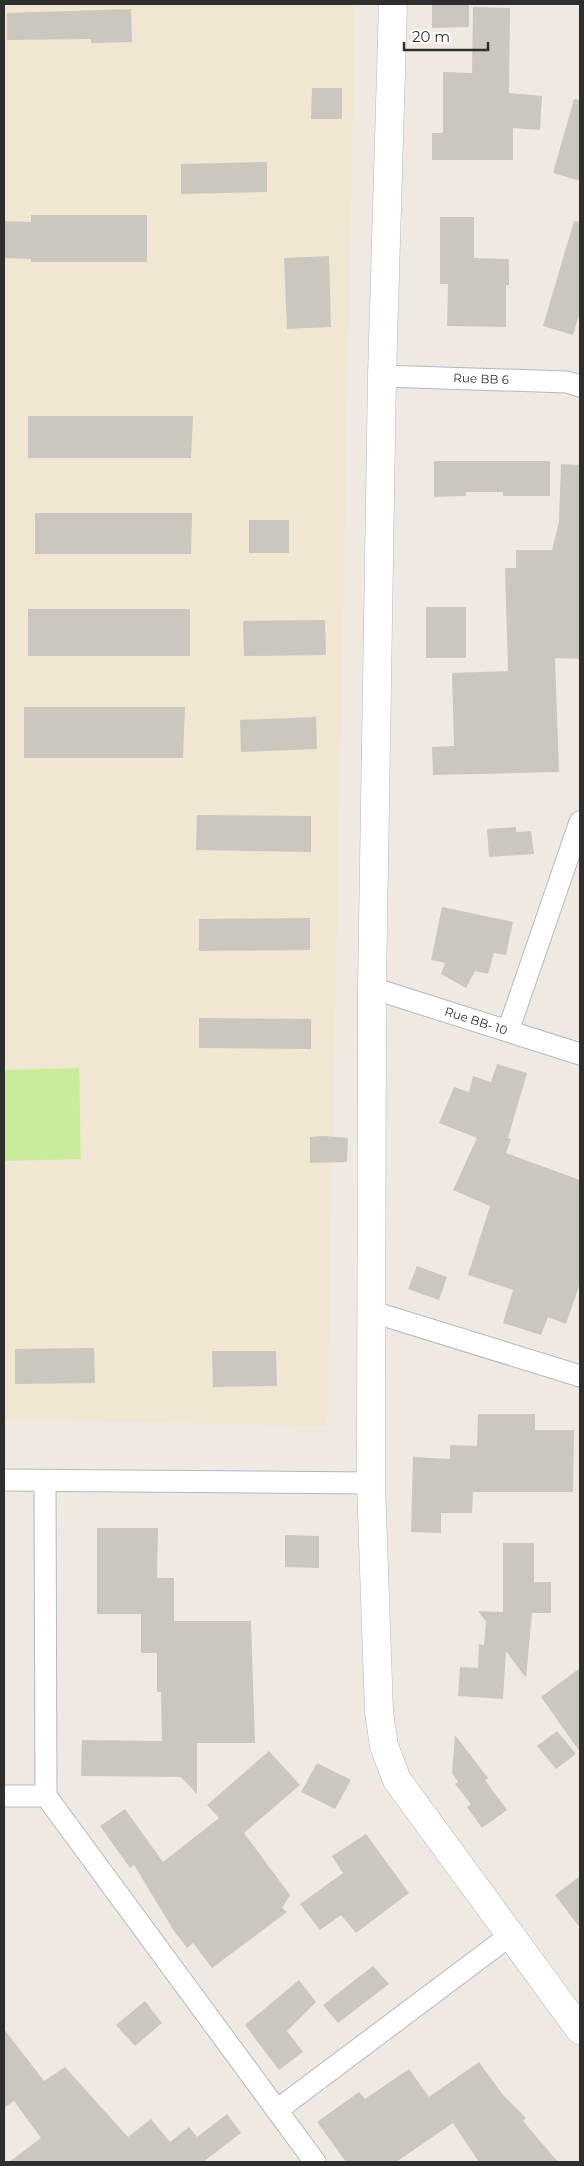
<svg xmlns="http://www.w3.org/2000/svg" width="584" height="2166" viewBox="0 0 584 2166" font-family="Montserrat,sans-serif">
	<rect width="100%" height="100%" fill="#efe9e1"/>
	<path fill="#f0e6d1" d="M 4,4 L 355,4 L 327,1426 L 4,1419 Z"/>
	<path fill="#c9ec9a" d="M 79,1068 L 81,1159 L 4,1161 L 4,1070 Z"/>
	<path fill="#cbc7bf" d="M 432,4 L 469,4 L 469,27 L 432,28 Z
		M 473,7 L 510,8 L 509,93 L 542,96 L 540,130 L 513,128 L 513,160 L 432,160 L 432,133 L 443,133 L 443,72 L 472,73 Z
		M 131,9 L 132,42 L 91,43 L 91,39 L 7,40 L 7,13 Z
		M 312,88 L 342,88 L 342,119 L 311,119 Z
		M 574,99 L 580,100 L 580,181 L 553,173 Z
		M 267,162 L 267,192 L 181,194 L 181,164 Z
		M 31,215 L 147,215 L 147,262 L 31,262 L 31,259 L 4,258 L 4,221 L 31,222 Z
		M 440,217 L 474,217 L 474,258 L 509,259 L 509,285 L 506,285 L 506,327 L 447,326 L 448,284 L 440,284 Z
		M 574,221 L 580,222 L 580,312 L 573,335 L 543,326 Z
		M 329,256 L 331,327 L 287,329 L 284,258 Z
		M 28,416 L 193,416 L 191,458 L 28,458 Z
		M 434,461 L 550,461 L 550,496 L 503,496 L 503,492 L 466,492 L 466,496 L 434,497 Z
		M 561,464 L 580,465 L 580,659 L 555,658 L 559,772 L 433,775 L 432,747 L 454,746 L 452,673 L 508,671 L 505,568 L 516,568 L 516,550 L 552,550 L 559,522 Z
		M 35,513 L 192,513 L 191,554 L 35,554 Z
		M 249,520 L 289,520 L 289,553 L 249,553 Z
		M 426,607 L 466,607 L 466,658 L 426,658 Z
		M 28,609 L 190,609 L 190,656 L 28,656 Z
		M 325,620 L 326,655 L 244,656 L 243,621 Z
		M 24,707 L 185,707 L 183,758 L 24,758 Z
		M 316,717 L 317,749 L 241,752 L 240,720 Z
		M 197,815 L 311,816 L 311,852 L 196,850 Z
		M 516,827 L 516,832 L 531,831 L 534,854 L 489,857 L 487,829 Z
		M 442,907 L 513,922 L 506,955 L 494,953 L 488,974 L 475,971 L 466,988 L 441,974 L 445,963 L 431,960 Z
		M 310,918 L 310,950 L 199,951 L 199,919 Z
		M 199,1018 L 311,1019 L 311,1049 L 199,1048 Z
		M 497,1064 L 527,1073 L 508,1138 L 511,1139 L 506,1153 L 580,1180 L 580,1283 L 566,1324 L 548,1317 L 541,1335 L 503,1323 L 513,1290 L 468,1275 L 490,1206 L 453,1190 L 477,1138 L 439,1123 L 454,1087 L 469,1092 L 473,1076 L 491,1082 Z
		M 323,1136 L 348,1138 L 347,1162 L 310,1163 L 310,1137 Z
		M 417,1266 L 447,1277 L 439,1300 L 408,1289 Z
		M 94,1348 L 95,1383 L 15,1384 L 15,1349 Z
		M 212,1351 L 276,1351 L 277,1386 L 213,1387 Z
		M 478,1414 L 535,1414 L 535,1430 L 574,1430 L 573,1492 L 473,1492 L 472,1513 L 441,1513 L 441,1533 L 411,1532 L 413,1457 L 450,1459 L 450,1445 L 477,1446 Z
		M 97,1528 L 158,1528 L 157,1578 L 174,1578 L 174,1621 L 251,1621 L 255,1743 L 197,1743 L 197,1794 L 181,1777 L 81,1776 L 82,1740 L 162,1741 L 161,1692 L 157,1692 L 157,1653 L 141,1653 L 141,1614 L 97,1614 Z
		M 285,1535 L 319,1536 L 319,1568 L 285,1567 Z
		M 503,1543 L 534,1543 L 534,1582 L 551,1582 L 551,1613 L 532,1613 L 526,1678 L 506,1651 L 503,1699 L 458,1696 L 460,1667 L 478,1668 L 479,1644 L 484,1645 L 486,1622 L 478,1611 L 503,1612 Z
		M 580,1668 L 580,1752 L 541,1697 Z
		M 557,1731 L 576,1754 L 556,1769 L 537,1746 Z
		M 455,1735 L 488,1778 L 485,1780 L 507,1810 L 482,1828 L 467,1807 L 471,1804 L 455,1784 L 458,1782 L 452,1773 Z
		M 269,1751 L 300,1785 L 244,1833 L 290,1895 L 282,1908 L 287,1912 L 212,1968 L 193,1943 L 187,1948 L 174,1931 L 134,1865 L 130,1868 L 100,1826 L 125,1809 L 163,1862 L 219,1818 L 207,1805 Z
		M 317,1763 L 351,1780 L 335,1809 L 301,1792 Z
		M 366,1834 L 409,1893 L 356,1933 L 341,1915 L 320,1930 L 300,1904 L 343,1873 L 332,1856 Z
		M 580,1876 L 580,1928 L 555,1895 Z
		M 373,1966 L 389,1984 L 338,2023 L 323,2005 Z
		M 299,1980 L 316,2002 L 287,2031 L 303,2052 L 279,2070 L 245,2025 Z
		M 145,2001 L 162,2023 L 135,2046 L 116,2025 Z
		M 4,2029 L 44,2081 L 65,2067 L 128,2137 L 151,2119 L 170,2142 L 189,2127 L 197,2137 L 227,2114 L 241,2133 L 203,2162 L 9,2162 L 41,2138 L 14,2101 L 4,2108 Z
		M 479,2062 L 503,2095 L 526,2118 L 523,2121 L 558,2162 L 479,2162 L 453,2123 L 396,2162 L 346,2162 L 317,2122 L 359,2092 L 365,2099 L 409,2069 L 429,2097 Z"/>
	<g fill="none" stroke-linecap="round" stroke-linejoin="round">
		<g stroke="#b4b7c1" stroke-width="23">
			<path id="street" d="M 382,376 L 567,382 L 580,386
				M 372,988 L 580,1054
				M 508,1031 L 580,822
				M 373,1312 L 580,1376
				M 4,1480 L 371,1483
				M 45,1481 L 46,1796
				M 4,1796 L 46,1796 L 315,2162
				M 277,2110 L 512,1934"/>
		</g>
		<g stroke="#b4b7c1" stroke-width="29">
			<path id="secondary" d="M 393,4 L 382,376 L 372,988 L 371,1483 L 379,1712 L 384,1746 L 397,1780 L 580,2030"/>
		</g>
		<use href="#street" stroke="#fff" stroke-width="21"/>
		<use href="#secondary" stroke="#fff" stroke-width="28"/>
	</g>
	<g text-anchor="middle" stroke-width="4.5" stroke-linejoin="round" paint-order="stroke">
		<g font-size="12" fill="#2e2e2e" stroke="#fff">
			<text transform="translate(481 379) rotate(2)" y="4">Rue BB 6</text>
			<text transform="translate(476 1021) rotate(18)" y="4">Rue BB- 10</text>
		</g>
	</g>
	<rect width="584" height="2166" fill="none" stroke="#2e2e2e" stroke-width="10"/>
	<path d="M404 42v8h84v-8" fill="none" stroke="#2e2e2e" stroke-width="2.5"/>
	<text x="412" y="42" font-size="15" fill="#2e2e2e" stroke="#ffffff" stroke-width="4" paint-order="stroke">20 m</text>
</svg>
